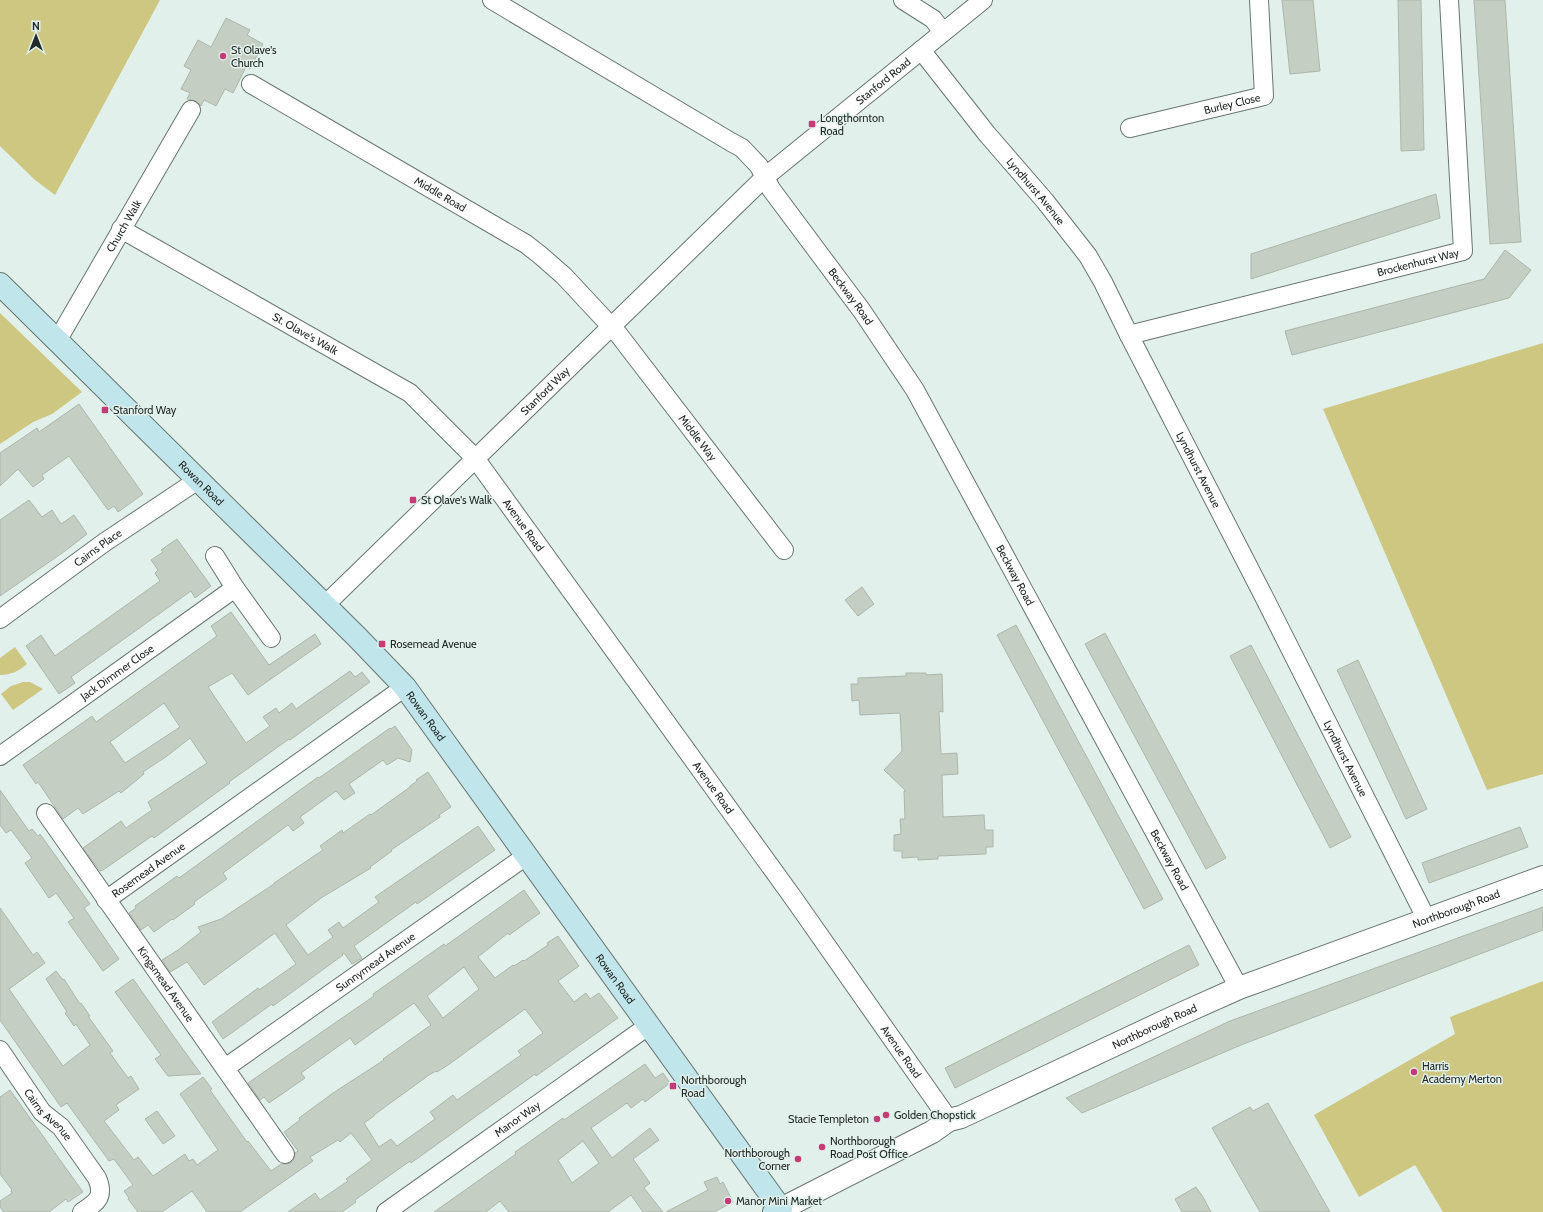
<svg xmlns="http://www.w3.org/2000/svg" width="1543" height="1212" viewBox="0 0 1543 1212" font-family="Cabin,sans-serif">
	<rect width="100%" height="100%" fill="#e1f0eb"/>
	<path fill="#cdc782" d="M 0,0 L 160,0 L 55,195 L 35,180 L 0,146 Z
		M 0,313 L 82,392 L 52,414 L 33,422 L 0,444 Z
		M 1543,343 L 1543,774 L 1487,790 L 1323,409 Z
		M 15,647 L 27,664 C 19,671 11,675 0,675 L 0,658 Z
		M 23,682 L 30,682 L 43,689 L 13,710 L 1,694 L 11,686 Z
		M 1543,981 L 1543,1212 L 1443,1212 L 1415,1165 L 1359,1197 L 1314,1115 L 1455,1034 L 1450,1017 Z"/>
	<path fill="#c5cec3" stroke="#adb6ab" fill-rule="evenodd" d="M 1282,0 L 1313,0 L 1320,71 L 1290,74 Z
		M 1398,0 L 1421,0 L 1424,150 L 1401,151 Z
		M 1474,0 L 1505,0 L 1521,242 L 1490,244 Z
		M 226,18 L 250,30 L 247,35 L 263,44 L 250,69 L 246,67 L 233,93 L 225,89 L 216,106 L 204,100 L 201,106 L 196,101 L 187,99 L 190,93 L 181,89 L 191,70 L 184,66 L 198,40 L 211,47 Z
		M 1436,194 L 1440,218 L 1251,279 L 1251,254 Z
		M 1505,250 L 1531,270 L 1509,298 L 1292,355 L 1285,331 L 1484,279 Z
		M 79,404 L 143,494 L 118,512 L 114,506 L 108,510 L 69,456 L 42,475 L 44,479 L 33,487 L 18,469 L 0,486 L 0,453 L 37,428 L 39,432 Z
		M 29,500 L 42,517 L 52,510 L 61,524 L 74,515 L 87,534 L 65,551 L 0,596 L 0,520 Z
		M 177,539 L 211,586 L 195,598 L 191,591 L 71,677 L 75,683 L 59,694 L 26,646 L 41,635 L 55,656 L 160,581 L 155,573 L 158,570 L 151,560 L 163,552 L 161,550 Z
		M 862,587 L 874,604 L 858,616 L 845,600 Z
		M 231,612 L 269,665 L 315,634 L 321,644 L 248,695 L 232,673 L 208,687 L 246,743 L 270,726 L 263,717 L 276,708 L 279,713 L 292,703 L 296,709 L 350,671 L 355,677 L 362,672 L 370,682 L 290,740 L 289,739 L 229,782 L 230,783 L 154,838 L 152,836 L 103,870 L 100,871 L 83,848 L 121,821 L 126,828 L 152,810 L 148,802 L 207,763 L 190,738 L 167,756 L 143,772 L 144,774 L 121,793 L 119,791 L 83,814 L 78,808 L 63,819 L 38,782 L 36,784 L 23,765 L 92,716 L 96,722 L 217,636 L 211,626 ZM 164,703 L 180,727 L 125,763 L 110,742 Z
		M 1016,625 L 1163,899 L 1144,909 L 997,635 Z
		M 1105,633 L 1226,858 L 1206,869 L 1085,644 Z
		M 1251,645 L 1351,837 L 1330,848 L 1230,656 Z
		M 1358,660 L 1427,809 L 1406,819 L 1337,670 Z
		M 906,673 L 926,673 L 926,675 L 942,674 L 943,712 L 939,711 L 941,754 L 957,753 L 958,774 L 942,775 L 943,817 L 984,815 L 985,830 L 993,830 L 993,847 L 986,847 L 986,854 L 938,856 L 938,859 L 918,860 L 918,857 L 902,858 L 902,851 L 894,851 L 894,835 L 901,834 L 900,819 L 905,819 L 904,791 L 906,791 L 884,770 L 902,751 L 900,713 L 860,715 L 859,700 L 852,701 L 851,684 L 858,684 L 858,678 L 906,676 Z
		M 395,726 L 412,750 L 410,762 L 398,758 L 387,765 L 383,760 L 349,784 L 355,793 L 344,800 L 336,791 L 300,817 L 304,823 L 293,831 L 288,825 L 223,873 L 227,879 L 194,902 L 195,904 L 173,920 L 172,919 L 154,932 L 148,925 L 141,930 L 129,913 L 136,908 L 135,906 L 177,876 L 179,878 L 318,777 L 319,778 L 390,728 L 391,729 Z
		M 428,772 L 451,807 L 439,815 L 440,817 L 391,850 L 392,851 L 370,867 L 371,868 L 321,898 L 286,925 L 308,955 L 333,937 L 328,930 L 339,922 L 343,928 L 379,902 L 375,897 L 478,826 L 495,850 L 417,904 L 416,902 L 354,946 L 362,958 L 352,964 L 344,953 L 342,954 L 343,955 L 273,1006 L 272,1004 L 223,1039 L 212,1022 L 258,988 L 259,990 L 296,964 L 275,933 L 204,985 L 188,963 L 187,962 L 170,972 L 162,960 L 178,950 L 201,932 L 198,927 L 221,919 L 274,884 L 274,883 L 323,850 L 320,846 L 342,830 L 343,833 L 370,814 L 371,815 L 410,787 L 410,786 L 417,781 L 416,780 Z
		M 0,790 L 29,831 L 32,829 L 38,836 L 40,834 L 90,904 L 84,908 L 119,959 L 103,971 L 68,922 L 74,918 L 56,893 L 49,898 L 25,863 L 32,858 L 11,830 L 6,833 L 0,825 Z
		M 1520,827 L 1528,847 L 1429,883 L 1422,863 Z
		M 524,890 L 540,913 L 509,935 L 508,933 L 478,957 L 495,978 L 513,965 L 514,966 L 523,960 L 524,961 L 548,945 L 547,943 L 558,936 L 579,966 L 558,981 L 574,1002 L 586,993 L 590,999 L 599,993 L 618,1018 L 536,1076 L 535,1074 L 411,1163 L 410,1161 L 355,1200 L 356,1202 L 342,1212 L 288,1212 L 315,1193 L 320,1200 L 348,1181 L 346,1179 L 372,1160 L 351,1133 L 340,1142 L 338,1140 L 310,1157 L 313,1161 L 240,1212 L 207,1212 L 192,1191 L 162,1212 L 138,1212 L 128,1199 L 129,1198 L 124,1191 L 133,1185 L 114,1159 L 109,1161 L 67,1103 L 61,1107 L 0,1020 L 0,908 L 33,955 L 37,952 L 45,963 L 9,989 L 63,1066 L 90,1045 L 76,1024 L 74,1026 L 65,1013 L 67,1012 L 46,979 L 56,971 L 63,980 L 64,979 L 80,1004 L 81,1003 L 90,1016 L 88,1016 L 113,1051 L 110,1053 L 128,1078 L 131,1076 L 139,1089 L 116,1105 L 119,1110 L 104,1121 L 134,1160 L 138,1157 L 153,1176 L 185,1154 L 189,1161 L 193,1159 L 197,1165 L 218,1150 L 180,1094 L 203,1077 L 212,1089 L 210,1090 L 247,1142 L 248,1141 L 271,1171 L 281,1164 L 286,1164 L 291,1163 L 294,1159 L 295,1153 L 298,1151 L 284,1132 L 300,1120 L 299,1118 L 333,1093 L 384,1060 L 383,1059 L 431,1025 L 414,1003 L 355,1045 L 350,1038 L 301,1073 L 305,1078 L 269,1103 L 264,1097 L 260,1100 L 248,1083 L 374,996 L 373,994 L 444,944 L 445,946 ZM 464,967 L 479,989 L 443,1018 L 427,996 ZM 525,1009 L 543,1033 L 518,1051 L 521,1055 L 457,1100 L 453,1095 L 441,1104 L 430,1112 L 435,1119 L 397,1146 L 391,1139 L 379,1147 L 364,1123 L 374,1116 L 374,1115 L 429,1075 L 436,1071 L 437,1072 L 451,1063 L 474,1046 Z
		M 1543,907 L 1543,930 L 1241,1045 L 1082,1113 L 1066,1098 L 1230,1021 Z
		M 1189,945 L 1199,965 L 955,1088 L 945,1068 Z
		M 133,979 L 177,1041 L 201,1074 L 168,1076 L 155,1059 L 161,1055 L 115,992 Z
		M 645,1064 L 655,1078 L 663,1073 L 670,1083 L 645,1102 L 643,1099 L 631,1108 L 627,1103 L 591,1128 L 612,1158 L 650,1128 L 659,1140 L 633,1159 L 650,1183 L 644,1188 L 663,1212 L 643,1212 L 631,1195 L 608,1212 L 509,1212 L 500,1201 L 486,1212 L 434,1212 L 516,1154 L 515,1152 L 563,1118 L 564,1120 ZM 583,1141 L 599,1163 L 572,1183 L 558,1160 Z
		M 10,1090 L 83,1192 L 68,1202 L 66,1199 L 49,1212 L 4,1212 L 0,1207 L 0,1201 L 12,1193 L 11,1191 L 12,1190 L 0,1174 L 0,1097 Z
		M 1268,1103 L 1330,1212 L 1260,1212 L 1212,1128 L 1250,1107 L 1253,1111 Z
		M 157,1111 L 175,1136 L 163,1144 L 145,1119 Z
		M 717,1177 L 720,1184 L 723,1182 L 733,1202 L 714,1212 L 666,1212 L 708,1190 L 704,1182 Z
		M 1196,1187 L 1203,1197 L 1211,1212 L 1182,1212 L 1175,1199 Z"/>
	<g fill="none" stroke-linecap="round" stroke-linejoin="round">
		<g stroke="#697672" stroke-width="20">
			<g id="minor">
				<path id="s1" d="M 492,0 L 731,142 L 742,148 L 759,166 L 771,189 L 862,311 L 915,390 L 1239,988"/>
				<path d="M 903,0 L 933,19 L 943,32"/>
				<path id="s2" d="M 921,50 L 987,134 L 1045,201 L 1088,256 L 1103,282 L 1129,335 L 1261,591 L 1427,920"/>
				<path id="s3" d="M 251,84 L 526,244 L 540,255 L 564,276 L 619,335 L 784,550"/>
				<path id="s4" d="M 1130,128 L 1264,96 L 1259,0"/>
				<path id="s5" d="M 121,229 L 410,393 L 475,458 L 794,899 L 949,1120"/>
				<path id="s6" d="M 1129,335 L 1463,251 L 1449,0"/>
				<path id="s7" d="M 57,341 L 191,110"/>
				<path d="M 215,556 L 235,588 L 271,638"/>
				<path id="s8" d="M 325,605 L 765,177 L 983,0"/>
				<path id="s9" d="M 0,619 L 105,542 L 198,480"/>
				<path id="s10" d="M 0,756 L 235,588"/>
				<path id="s11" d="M 46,813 L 285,1154"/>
				<path id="s12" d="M 106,900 L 405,687"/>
				<path id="s13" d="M 0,1050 L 42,1112 L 61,1127 L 97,1178 C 105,1197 97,1202 82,1212"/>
				<path id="s14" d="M 225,1068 L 526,856"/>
				<path id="s15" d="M 386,1212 L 648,1026"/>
			</g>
		</g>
		<g stroke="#697672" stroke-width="24">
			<g id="tertiary">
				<path id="s16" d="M 783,1212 L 781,1209 L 932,1132 L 949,1120 L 961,1117 L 1174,1017 L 1239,988 L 1543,877"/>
			</g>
		</g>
		<g stroke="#697672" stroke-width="24">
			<g id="secondary">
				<path id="s17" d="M 0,284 L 357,637 L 405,687 L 781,1209 L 774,1212"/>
			</g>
		</g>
		<use href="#minor" stroke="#fff" stroke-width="18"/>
		<use href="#tertiary" stroke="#fff" stroke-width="22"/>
		<use href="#secondary" stroke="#c0e5ea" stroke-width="22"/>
	</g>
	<g fill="#c53b75" stroke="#e1f0eb" stroke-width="1.5">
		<circle cx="223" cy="56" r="4"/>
		<rect x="808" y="120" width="8" height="8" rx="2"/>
		<rect x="101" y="406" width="8" height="8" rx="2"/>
		<rect x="409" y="496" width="8" height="8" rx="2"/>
		<rect x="378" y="640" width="8" height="8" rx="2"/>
		<circle cx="1414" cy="1072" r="4"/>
		<rect x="669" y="1082" width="8" height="8" rx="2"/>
		<circle cx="886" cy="1115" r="4"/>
		<circle cx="877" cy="1119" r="4"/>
		<circle cx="822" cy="1147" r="4"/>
		<circle cx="798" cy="1159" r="4"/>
		<circle cx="728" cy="1201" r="4"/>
	</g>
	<g text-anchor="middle" stroke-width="3" stroke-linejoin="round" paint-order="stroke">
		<g font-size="11" fill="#232927" stroke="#e1f0eb" text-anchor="start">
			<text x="231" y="54">St Olave's<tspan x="231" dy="13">Church</tspan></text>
			<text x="820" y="122">Longthornton<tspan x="820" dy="13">Road</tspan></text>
			<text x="113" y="414">Stanford Way</text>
			<text x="421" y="504">St Olave's Walk</text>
			<text x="390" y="648">Rosemead Avenue</text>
			<text x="1422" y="1070">Harris<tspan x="1422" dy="13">Academy Merton</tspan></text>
			<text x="681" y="1084">Northborough<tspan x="681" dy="13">Road</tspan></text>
			<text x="894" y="1119">Golden Chopstick</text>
			<text x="869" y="1123" text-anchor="end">Stacie Templeton</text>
			<text x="830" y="1145">Northborough<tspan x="830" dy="13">Road Post Office</tspan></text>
			<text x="790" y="1157" text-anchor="end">Northborough<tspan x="790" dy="13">Corner</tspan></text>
			<text x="736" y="1205">Manor Mini Market</text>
		</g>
		<g font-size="11" fill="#232927" stroke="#e1f0eb">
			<text dy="4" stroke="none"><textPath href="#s8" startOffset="766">Stanford Road</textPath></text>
			<text dy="4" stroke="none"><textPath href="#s4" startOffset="105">Burley Close</textPath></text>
			<text dy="4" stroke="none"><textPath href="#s2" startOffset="182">Lyndhurst Avenue</textPath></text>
			<text dy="4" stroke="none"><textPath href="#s3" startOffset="219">Middle Road</textPath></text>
			<text dy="4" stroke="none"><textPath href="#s7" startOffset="133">Church Walk</textPath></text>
			<text dy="4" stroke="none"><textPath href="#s6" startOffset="298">Brockenhurst Way</textPath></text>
			<text dy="4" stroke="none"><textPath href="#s1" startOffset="475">Beckway Road</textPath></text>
			<text dy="4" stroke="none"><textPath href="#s5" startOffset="212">St. Olave's Walk</textPath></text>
			<text dy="4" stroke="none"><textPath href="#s8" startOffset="307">Stanford Way</textPath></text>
			<text dy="4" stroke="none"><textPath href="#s3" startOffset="578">Middle Way</textPath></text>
			<text dy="4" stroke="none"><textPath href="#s2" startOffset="506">Lyndhurst Avenue</textPath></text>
			<text dy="4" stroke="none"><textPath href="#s17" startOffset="283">Rowan Road</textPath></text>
			<text dy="4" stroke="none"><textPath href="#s5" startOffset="507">Avenue Road</textPath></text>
			<text dy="4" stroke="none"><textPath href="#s9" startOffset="121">Cairns Place</textPath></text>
			<text dy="4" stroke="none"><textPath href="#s1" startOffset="799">Beckway Road</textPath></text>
			<text dy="4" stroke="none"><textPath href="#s10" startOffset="144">Jack Dimmer Close</textPath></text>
			<text dy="4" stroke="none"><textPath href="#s17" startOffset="607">Rowan Road</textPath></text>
			<text dy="4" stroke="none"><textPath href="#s2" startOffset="830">Lyndhurst Avenue</textPath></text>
			<text dy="4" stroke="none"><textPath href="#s5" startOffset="831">Avenue Road</textPath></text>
			<text dy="4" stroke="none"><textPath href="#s1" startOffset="1123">Beckway Road</textPath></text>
			<text dy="4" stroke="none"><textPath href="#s12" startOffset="52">Rosemead Avenue</textPath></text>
			<text dy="4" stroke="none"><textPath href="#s16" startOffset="744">Northborough Road</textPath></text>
			<text dy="4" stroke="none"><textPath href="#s14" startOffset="184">Sunnymead Avenue</textPath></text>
			<text dy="4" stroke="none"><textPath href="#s17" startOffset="931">Rowan Road</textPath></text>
			<text dy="4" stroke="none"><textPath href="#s11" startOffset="209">Kingsmead Avenue</textPath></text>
			<text dy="4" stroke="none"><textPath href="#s16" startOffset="420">Northborough Road</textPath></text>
			<text dy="4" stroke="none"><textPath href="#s5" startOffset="1155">Avenue Road</textPath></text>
			<text dy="4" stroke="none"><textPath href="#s13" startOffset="81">Cairns Avenue</textPath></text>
			<text dy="4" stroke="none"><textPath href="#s15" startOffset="161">Manor Way</textPath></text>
		</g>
	</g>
	<g transform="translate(36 36)" stroke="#e1f0eb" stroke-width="3" paint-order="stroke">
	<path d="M0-3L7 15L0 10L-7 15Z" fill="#232927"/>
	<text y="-6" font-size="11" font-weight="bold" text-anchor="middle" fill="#232927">N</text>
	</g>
</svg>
